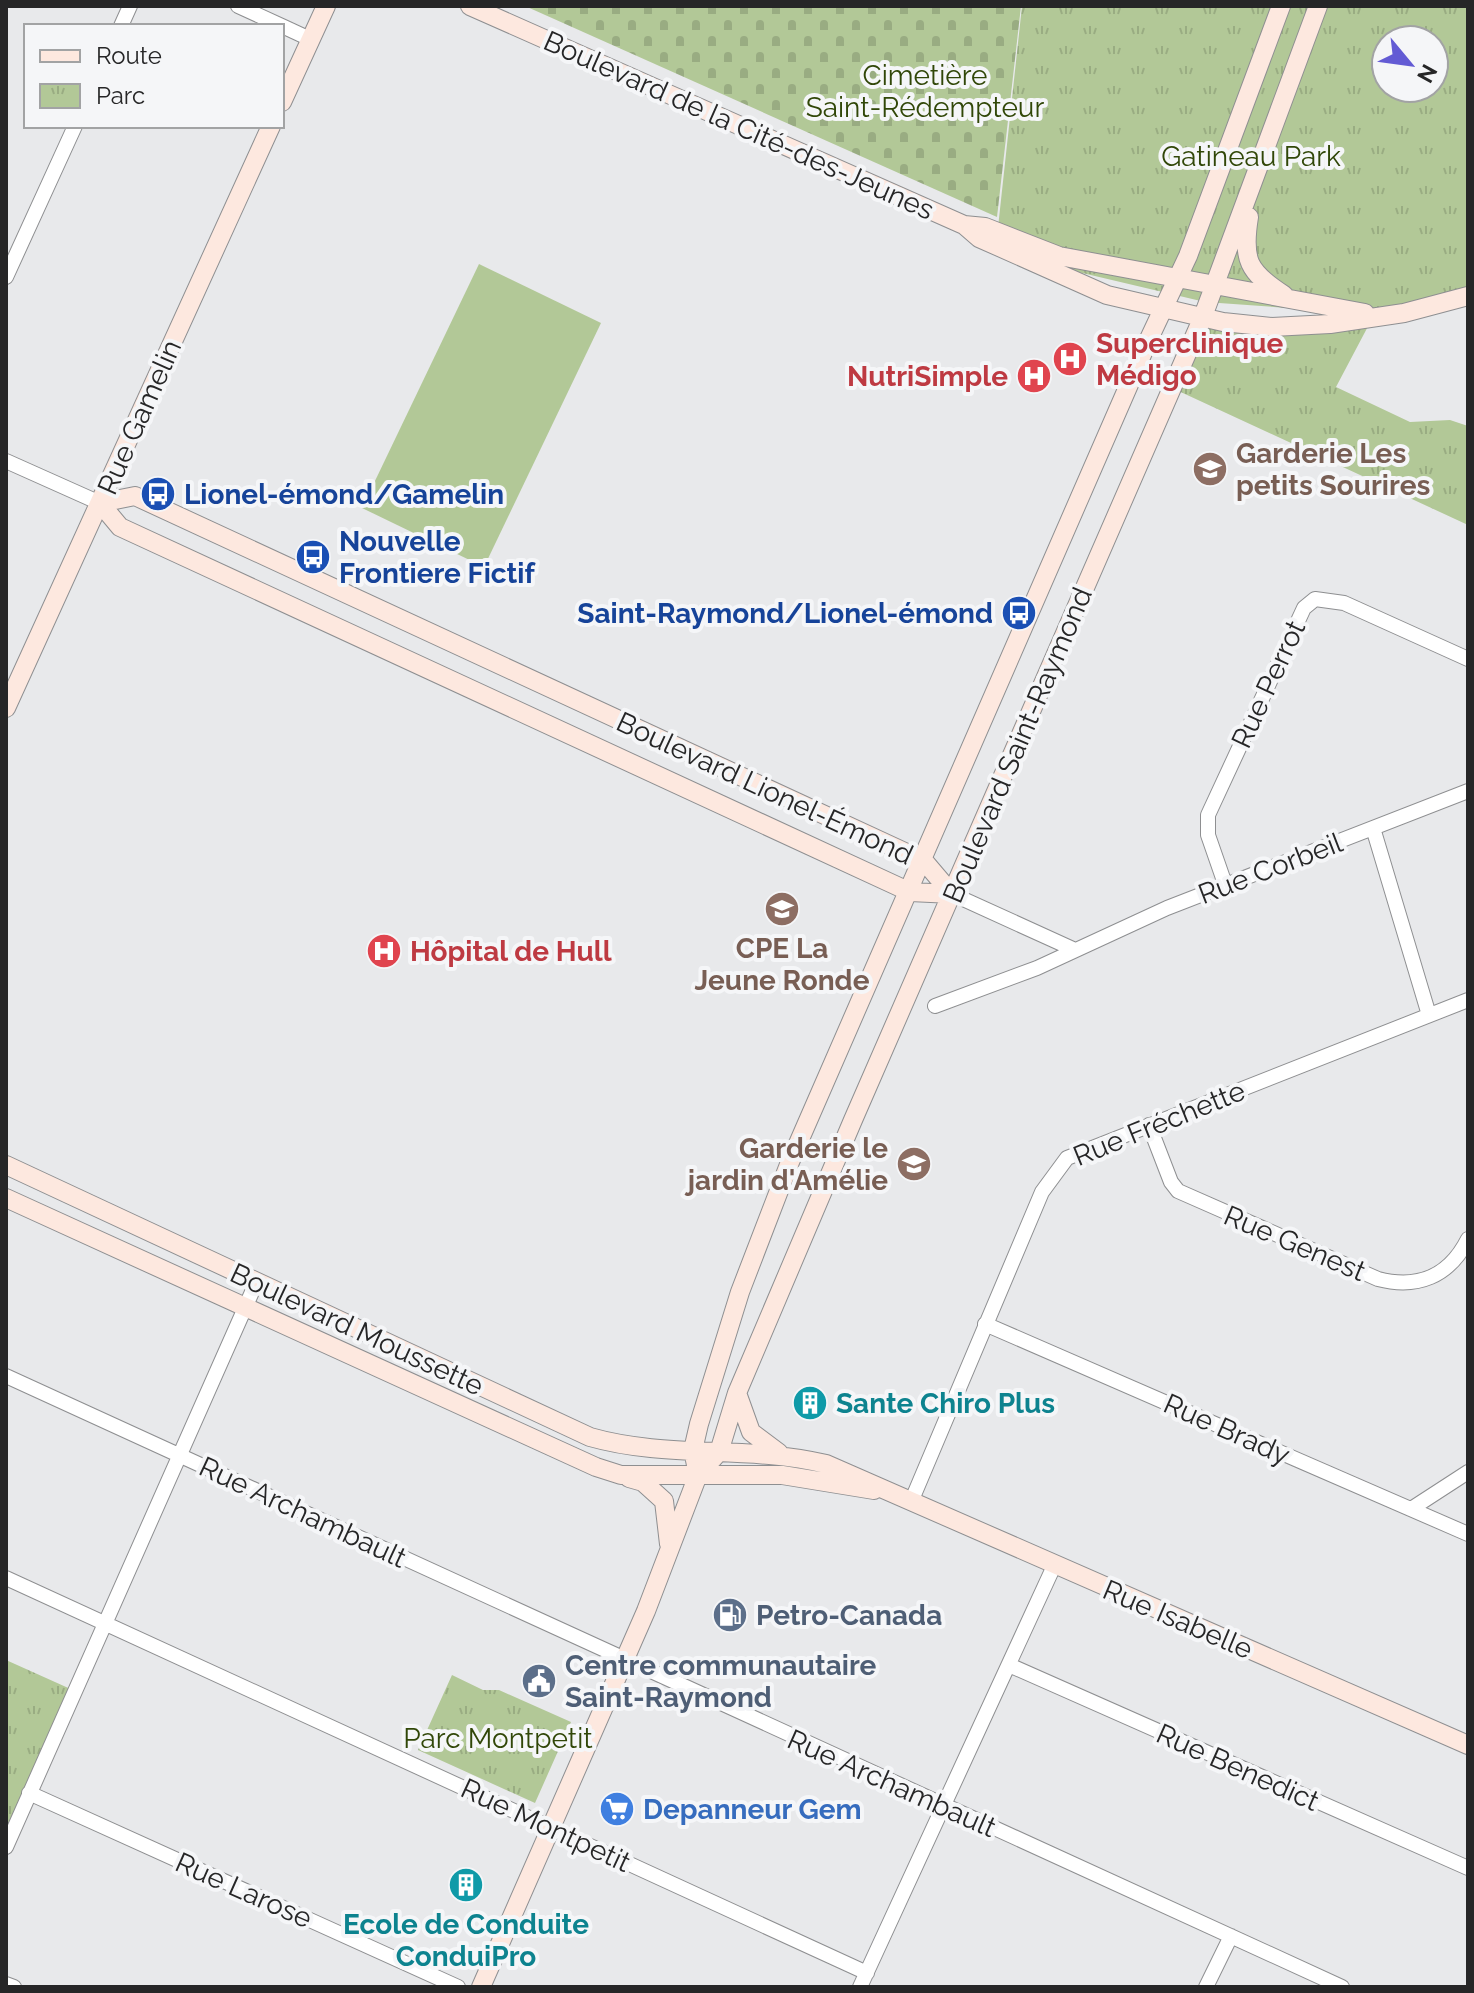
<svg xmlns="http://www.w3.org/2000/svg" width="1474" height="1993" viewBox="0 0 1474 1993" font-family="Raleway,sans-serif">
	<defs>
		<pattern id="cemetery-stones" width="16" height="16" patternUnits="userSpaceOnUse" patternTransform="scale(2)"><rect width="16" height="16" fill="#b2c897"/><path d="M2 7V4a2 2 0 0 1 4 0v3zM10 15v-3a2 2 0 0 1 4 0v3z" fill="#99ac82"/></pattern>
		<pattern id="park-tufts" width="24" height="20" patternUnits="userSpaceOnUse" patternTransform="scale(2)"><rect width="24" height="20" fill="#b2c897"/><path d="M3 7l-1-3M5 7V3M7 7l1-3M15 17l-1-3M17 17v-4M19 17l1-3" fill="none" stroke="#99ac82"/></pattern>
	</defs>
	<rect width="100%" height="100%" fill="#e8e9eb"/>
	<path fill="#b2c897" d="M 479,264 L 601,323 L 484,567 L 362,508 Z"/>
	<path fill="url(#cemetery-stones)" d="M 525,6 L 1021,6 L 997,217 Z"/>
	<path fill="url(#park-tufts)" fill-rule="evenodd" d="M 1022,6 L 1468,6 L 1468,297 L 1374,315 L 1336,387 L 1410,422 L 1450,420 L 1468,426 L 1468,525 L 1172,388 L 1202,319 L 1247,325 L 1370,314 L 1205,302 L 1061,268 L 996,246 ZM 1386,40 L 1434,40 L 1434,88 L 1386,88 Z
		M 6,1660 L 75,1691 L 6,1846 Z
		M 452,1675 L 483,1690 L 499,1690 L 571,1722 L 535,1803 L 418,1750 Z"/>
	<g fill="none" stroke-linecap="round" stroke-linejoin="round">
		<g stroke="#8e8f91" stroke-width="16">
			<path id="street" d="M 238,6 L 282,26
				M 121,26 L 130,6
				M 282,26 L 310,39
				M 6,277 L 75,126
				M 6,461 L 100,503
				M 1373,828 L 1429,1015
				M 1225,884 L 1208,835 L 1208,815 L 1304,608 L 1315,599 L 1344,603 L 1468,659
				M 952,894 L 1073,949
				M 935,1006 L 1037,968 L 1167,908 L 1468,791
				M 1149,1125 L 1171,1182 L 1178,1191 L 1378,1279 C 1417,1289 1449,1277 1468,1239
				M 985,1324 L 1468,1534
				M 6,1376 L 1342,1987
				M 911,1502 L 1042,1192 L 1067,1158 L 1468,1000
				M 1411,1509 L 1468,1472
				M 6,1578 L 867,1973
				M 1009,1665 L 1468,1868
				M 29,1793 L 458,1987
				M 6,1847 L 256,1283
				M 6,1984 L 14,1987
				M 860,1987 L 1054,1566
				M 1206,1987 L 1231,1936"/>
		</g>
		<g stroke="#8e8f91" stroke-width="20">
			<path id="secondary" d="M 470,6 L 964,225 L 979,238 L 1107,295 L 1223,322 L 1272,327 L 1330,324 L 1404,313 L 1468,296
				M 282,102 L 326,6
				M 1249,217 C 1242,260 1248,272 1284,295
				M 964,225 L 985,227 L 1059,256 L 1365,313
				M 100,503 L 135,496 L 924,861 L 952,894
				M 100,503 L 120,527 L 910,892 L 952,894
				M 6,708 L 271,126
				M 6,1165 L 590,1437 C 667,1459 748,1445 826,1464 L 1468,1745
				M 6,1198 L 596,1467 L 621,1475 L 782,1475 L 874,1490
				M 737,1393 L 751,1432 L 779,1453
				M 698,1475 L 693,1450 L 699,1424 L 740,1292 L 790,1162 L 1148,341 L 1188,256 L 1281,6
				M 629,1478 L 643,1482 L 664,1501 L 669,1544
				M 481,1987 L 646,1611 L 698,1475 L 719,1452 L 737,1393 L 853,1120 L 1202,319 L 1318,6"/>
		</g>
		<use href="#street" stroke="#fff" stroke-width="14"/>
		<use href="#secondary" stroke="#fde8df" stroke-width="18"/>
	</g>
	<defs>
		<g id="hospital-disc" transform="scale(1.8)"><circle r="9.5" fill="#e0444e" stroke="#f5f6f8"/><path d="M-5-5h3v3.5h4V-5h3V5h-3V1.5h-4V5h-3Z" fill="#fff"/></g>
		<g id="school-disc" transform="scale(1.8)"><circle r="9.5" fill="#8d6e63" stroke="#f5f6f8"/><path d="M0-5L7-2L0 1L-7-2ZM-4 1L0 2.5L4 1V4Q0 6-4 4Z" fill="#fff"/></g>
		<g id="bus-disc" transform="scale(1.8)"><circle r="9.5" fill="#1a4fb4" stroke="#f5f6f8"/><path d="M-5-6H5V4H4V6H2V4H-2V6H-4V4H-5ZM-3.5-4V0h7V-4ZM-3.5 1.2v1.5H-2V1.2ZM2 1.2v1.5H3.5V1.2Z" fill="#fff"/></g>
		<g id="building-disc" transform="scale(1.8)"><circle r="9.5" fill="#0f9aa8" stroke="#f5f6f8"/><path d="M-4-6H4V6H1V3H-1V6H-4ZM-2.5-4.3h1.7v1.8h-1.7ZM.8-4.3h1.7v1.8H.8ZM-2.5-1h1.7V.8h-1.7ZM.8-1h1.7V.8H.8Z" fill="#fff"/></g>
		<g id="fuel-disc" transform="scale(1.8)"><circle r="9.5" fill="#5c6f8a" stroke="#f5f6f8"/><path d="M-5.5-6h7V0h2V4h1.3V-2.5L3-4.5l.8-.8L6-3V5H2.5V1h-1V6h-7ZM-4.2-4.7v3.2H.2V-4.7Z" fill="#fff"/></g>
		<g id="civic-disc" transform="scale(1.8)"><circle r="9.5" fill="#5c6f8a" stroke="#f5f6f8"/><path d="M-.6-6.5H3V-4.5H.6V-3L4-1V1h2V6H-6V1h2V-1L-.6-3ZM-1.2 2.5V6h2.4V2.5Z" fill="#fff"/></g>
		<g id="supermarket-disc" transform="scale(1.8)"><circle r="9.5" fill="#3f7fe0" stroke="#f5f6f8"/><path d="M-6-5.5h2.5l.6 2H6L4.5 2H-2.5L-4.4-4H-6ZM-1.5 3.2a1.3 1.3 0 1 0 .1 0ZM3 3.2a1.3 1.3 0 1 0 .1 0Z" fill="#fff"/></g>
	</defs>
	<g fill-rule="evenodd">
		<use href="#hospital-disc" x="1070" y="359"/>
		<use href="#hospital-disc" x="1034" y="376"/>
		<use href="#school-disc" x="1210" y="469"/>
		<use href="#bus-disc" x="158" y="494"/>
		<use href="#bus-disc" x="313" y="557"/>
		<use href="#bus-disc" x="1019" y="613"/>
		<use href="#school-disc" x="782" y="909"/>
		<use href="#hospital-disc" x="384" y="951"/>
		<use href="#school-disc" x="914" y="1164"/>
		<use href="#building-disc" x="810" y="1403"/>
		<use href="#fuel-disc" x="730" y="1615"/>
		<use href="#civic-disc" x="539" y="1681"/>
		<use href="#supermarket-disc" x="617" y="1809"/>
		<use href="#building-disc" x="466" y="1885"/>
	</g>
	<g text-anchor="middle" stroke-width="8" stroke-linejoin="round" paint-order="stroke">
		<g font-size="28" fill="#314708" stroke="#f5f6f8">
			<text x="925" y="85">Cimetière<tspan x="925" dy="32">Saint-Rédempteur</tspan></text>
			<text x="1251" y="166">Gatineau Park</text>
			<text x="498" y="1748">Parc Montpetit</text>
		</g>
		<g font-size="28" fill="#262627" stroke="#f5f6f8">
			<text transform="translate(739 125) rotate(24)" y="10">Boulevard de la Cité-des-Jeunes</text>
			<text transform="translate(139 417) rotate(-66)" y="10">Rue Gamelin</text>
			<text transform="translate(1268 684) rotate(-65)" y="10">Rue Perrot</text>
			<text transform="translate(1017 745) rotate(-67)" y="10">Boulevard Saint-Raymond</text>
			<text transform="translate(765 788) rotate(25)" y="10">Boulevard Lionel-Émond</text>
			<text transform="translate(1270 868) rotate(-21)" y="10">Rue Corbeil</text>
			<text transform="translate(1159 1123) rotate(-22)" y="10">Rue Fréchette</text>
			<text transform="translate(1295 1243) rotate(23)" y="10">Rue Genest</text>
			<text transform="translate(357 1329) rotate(25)" y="10">Boulevard Moussette</text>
			<text transform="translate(1227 1429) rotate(24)" y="10">Rue Brady</text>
			<text transform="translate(303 1512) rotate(25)" y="10">Rue Archambault</text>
			<text transform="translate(1178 1619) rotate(23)" y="10">Rue Isabelle</text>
			<text transform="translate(1238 1767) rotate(24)" y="10">Rue Benedict</text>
			<text transform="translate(892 1783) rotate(24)" y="10">Rue Archambault</text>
			<text transform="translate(546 1825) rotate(25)" y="10">Rue Montpetit</text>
			<text transform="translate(244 1890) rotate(24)" y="10">Rue Larose</text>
		</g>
		<g font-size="28" font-weight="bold" fill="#be3a42" stroke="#f5f6f8" text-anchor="start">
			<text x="1096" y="353">Superclinique<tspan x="1096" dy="32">Médigo</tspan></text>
			<text x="1008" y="386" text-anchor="end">NutriSimple</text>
			<text x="410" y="961">Hôpital de Hull</text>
		</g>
		<g font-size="28" font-weight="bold" fill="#785e54" stroke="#f5f6f8" text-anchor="start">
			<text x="1236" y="463">Garderie Les<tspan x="1236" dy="32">petits Sourires</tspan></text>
			<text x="782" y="958" text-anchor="middle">CPE La<tspan x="782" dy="32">Jeune Ronde</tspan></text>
			<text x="888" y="1158" text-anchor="end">Garderie le<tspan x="888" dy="32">jardin d'Amélie</tspan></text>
		</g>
		<g font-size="28" font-weight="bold" fill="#164399" stroke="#f5f6f8" text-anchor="start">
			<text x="184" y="504">Lionel-émond/Gamelin</text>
			<text x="339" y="551">Nouvelle<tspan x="339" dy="32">Frontiere Fictif</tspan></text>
			<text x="993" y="623" text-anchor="end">Saint-Raymond/Lionel-émond</text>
		</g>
		<g font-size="28" font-weight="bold" fill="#0d838f" stroke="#f5f6f8" text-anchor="start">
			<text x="836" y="1413">Sante Chiro Plus</text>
			<text x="466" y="1934" text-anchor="middle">Ecole de Conduite<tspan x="466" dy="32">ConduiPro</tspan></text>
		</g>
		<g font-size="28" font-weight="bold" fill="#4e5e75" stroke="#f5f6f8" text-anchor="start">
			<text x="756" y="1625">Petro-Canada</text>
			<text x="565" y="1675">Centre communautaire<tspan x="565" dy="32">Saint-Raymond</tspan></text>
		</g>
		<g font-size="28" font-weight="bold" fill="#366cbe" stroke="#f5f6f8" text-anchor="start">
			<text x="643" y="1819">Depanneur Gem</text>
		</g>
	</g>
	<rect width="1474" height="1993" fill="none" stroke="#262627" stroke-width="16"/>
	<rect x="24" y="24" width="260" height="104" fill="#f5f6f8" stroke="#a2a3a4" stroke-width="2"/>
	<rect x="40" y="50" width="40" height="12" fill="#fde8df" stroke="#a2a3a4" stroke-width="2"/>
	<text x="96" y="64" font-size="24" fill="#262627">Route</text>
	<rect x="40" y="84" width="40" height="24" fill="url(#park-tufts)" stroke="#a2a3a4" stroke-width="2"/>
	<text x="96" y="104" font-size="24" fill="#262627">Parc</text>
	<g transform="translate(1410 64) rotate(119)"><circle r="38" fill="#f5f6f8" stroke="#a2a3a4" stroke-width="2"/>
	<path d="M0-6L14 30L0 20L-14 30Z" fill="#635bd4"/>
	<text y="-12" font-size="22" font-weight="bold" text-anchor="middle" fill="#262627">N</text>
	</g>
</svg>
